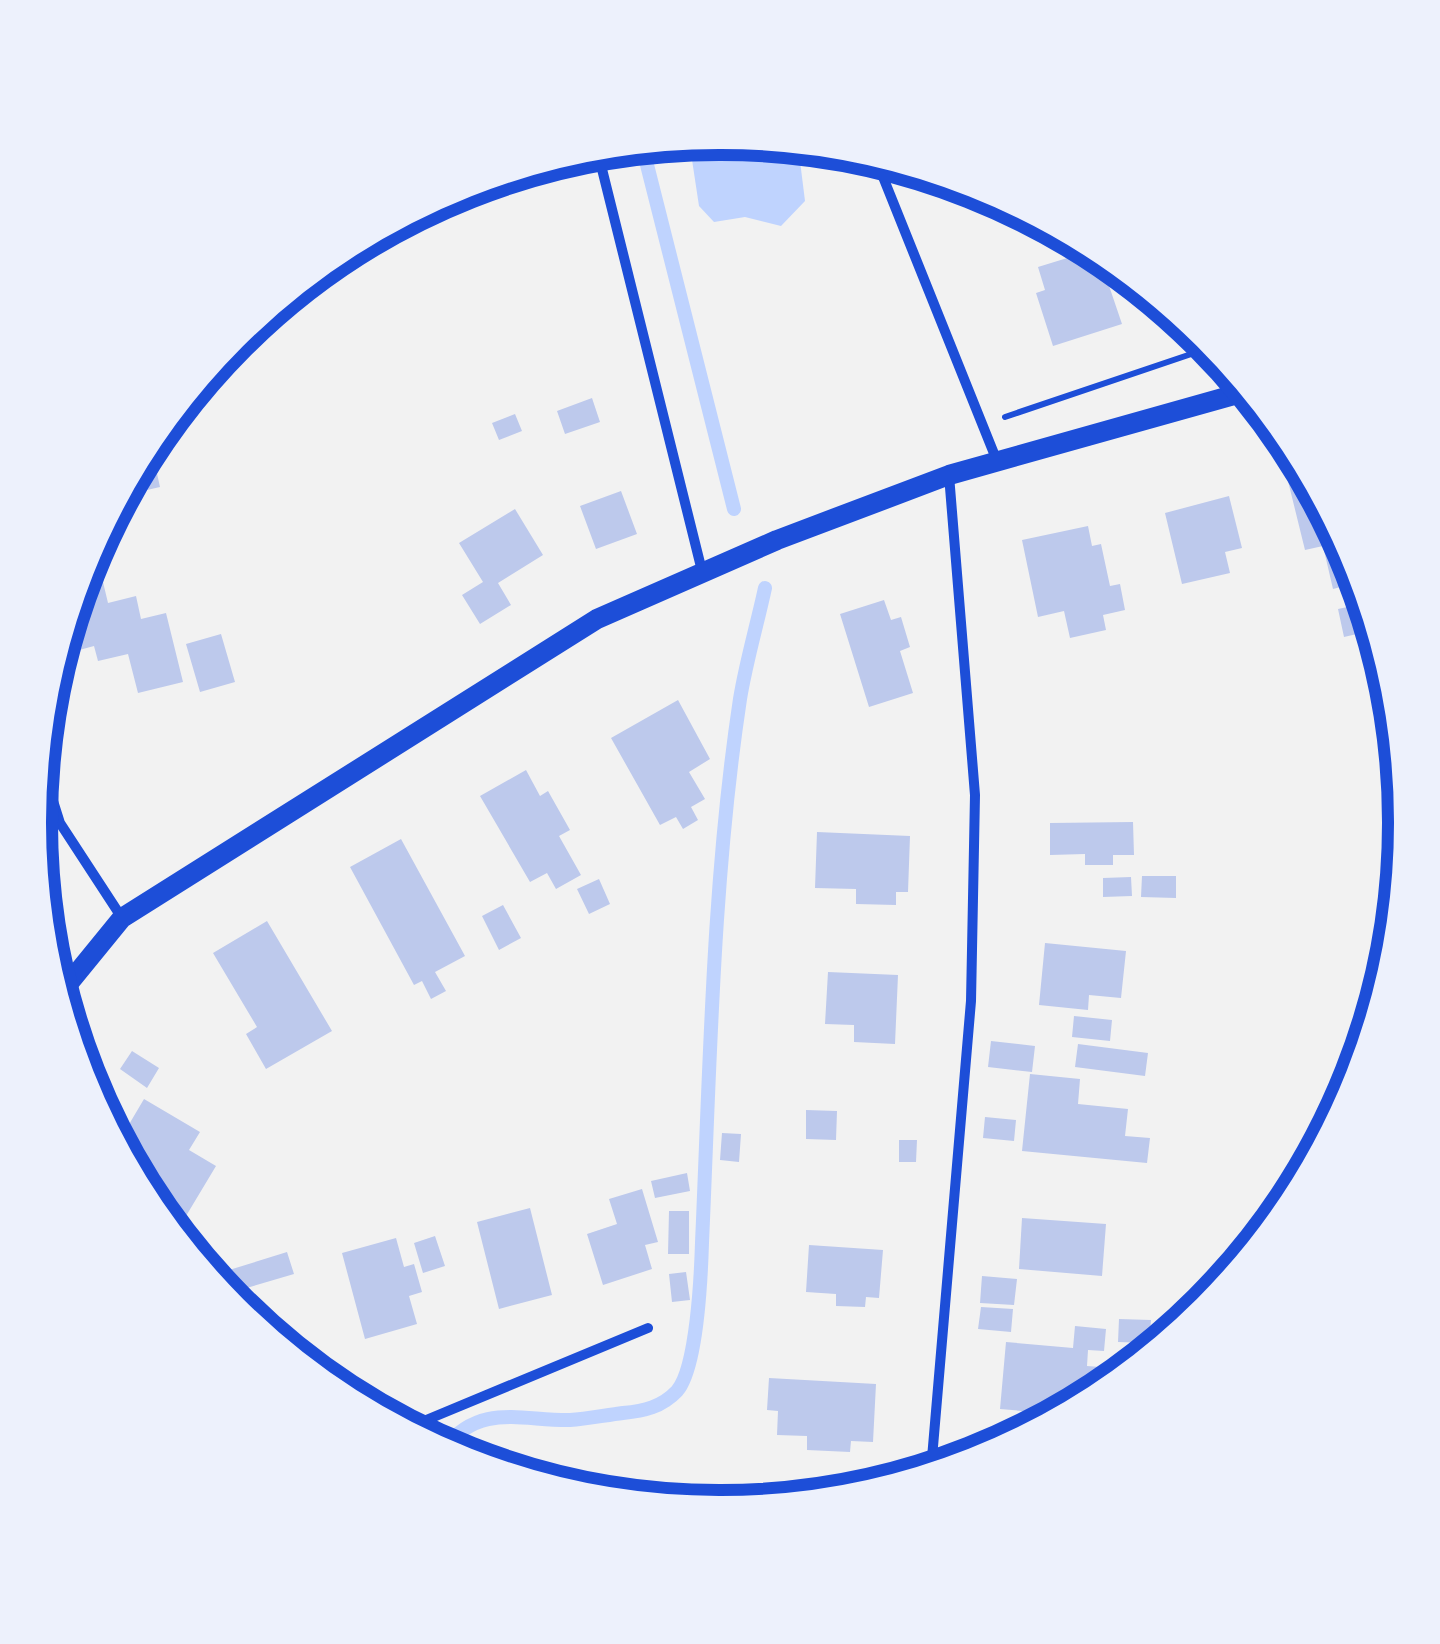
<svg xmlns="http://www.w3.org/2000/svg" width="1440" height="1644" viewBox="0 0 1440 1644" font-family="'PT Serif',serif">
	<rect width="100%" height="100%" fill="#f2f2f2"/>
	<path fill="#bfd3fe" d="M 721,137 L 798,145 L 805,201 L 781,226 L 745,217 L 714,222 L 699,206 L 689,140 Z"/>
	<g fill="none" stroke-linecap="round" stroke-linejoin="round">
		<path stroke="#bfd3fe" stroke-width="14" d="M 642,145 L 734,509
			M 444,1448 C 481,1402 522,1421 570,1420 C 587,1419 606,1415 623,1413 C 644,1411 662,1407 677,1391 C 697,1368 701,1275 702,1243 C 710,1063 713,877 740,699 C 746,662 757,625 765,588"/>
	</g>
	<path fill="#bdc9ec" d="M 1090,251 L 1097,274 L 1104,271 L 1122,324 L 1053,346 L 1036,293 L 1045,290 L 1038,267 Z
		M 592,398 L 600,422 L 565,434 L 557,411 Z
		M 515,414 L 522,431 L 499,440 L 492,423 Z
		M 150,442 L 160,487 L 121,496 Z
		M 1308,476 L 1353,560 L 1360,582 L 1333,589 L 1323,546 L 1305,550 L 1288,481 Z
		M 621,491 L 637,534 L 596,549 L 580,506 Z
		M 1229,496 L 1242,548 L 1225,552 L 1230,573 L 1182,584 L 1165,513 Z
		M 515,509 L 543,555 L 498,583 L 511,605 L 480,624 L 462,595 L 483,582 L 459,543 Z
		M 1088,526 L 1092,546 L 1101,544 L 1110,586 L 1120,584 L 1125,610 L 1103,615 L 1106,630 L 1070,638 L 1064,611 L 1038,617 L 1022,540 Z
		M 103,582 L 108,603 L 136,596 L 141,619 L 166,613 L 183,682 L 138,693 L 128,654 L 98,661 L 94,646 L 72,652 L 66,629 L 79,588 Z
		M 884,600 L 891,620 L 901,617 L 910,647 L 900,651 L 913,693 L 869,707 L 840,614 Z
		M 1366,603 L 1374,630 L 1344,637 L 1338,609 Z
		M 221,634 L 235,682 L 200,692 L 186,644 Z
		M 678,700 L 710,759 L 689,772 L 705,799 L 691,807 L 698,820 L 683,829 L 676,817 L 660,825 L 611,738 Z
		M 526,770 L 540,796 L 548,791 L 570,830 L 559,836 L 581,875 L 556,889 L 547,873 L 530,882 L 480,796 Z
		M 1133,822 L 1134,855 L 1113,855 L 1113,865 L 1085,865 L 1085,854 L 1050,855 L 1050,823 Z
		M 817,832 L 910,836 L 908,892 L 896,892 L 896,905 L 856,904 L 856,889 L 815,888 Z
		M 401,839 L 465,956 L 435,972 L 446,991 L 431,999 L 422,981 L 414,985 L 350,867 Z
		M 1142,876 L 1176,876 L 1176,898 L 1141,897 Z
		M 1131,877 L 1132,896 L 1103,897 L 1103,878 Z
		M 599,879 L 610,904 L 589,914 L 577,889 Z
		M 503,905 L 521,938 L 499,950 L 482,916 Z
		M 267,921 L 332,1031 L 266,1069 L 246,1034 L 257,1027 L 213,953 Z
		M 1045,943 L 1126,951 L 1121,998 L 1089,995 L 1088,1010 L 1039,1005 Z
		M 828,972 L 898,975 L 895,1044 L 854,1042 L 854,1025 L 825,1024 Z
		M 1074,1016 L 1112,1020 L 1110,1041 L 1072,1037 Z
		M 991,1041 L 1035,1046 L 1032,1072 L 988,1067 Z
		M 1078,1044 L 1148,1053 L 1145,1076 L 1075,1067 Z
		M 132,1051 L 159,1068 L 147,1088 L 120,1069 Z
		M 1030,1074 L 1080,1079 L 1078,1104 L 1128,1109 L 1125,1136 L 1150,1138 L 1147,1163 L 1022,1151 Z
		M 144,1099 L 200,1132 L 189,1150 L 216,1166 L 186,1216 L 144,1191 L 140,1183 L 145,1174 L 131,1166 L 118,1143 Z
		M 806,1110 L 837,1111 L 836,1140 L 806,1139 Z
		M 985,1117 L 1016,1120 L 1014,1141 L 983,1138 Z
		M 722,1133 L 741,1134 L 739,1162 L 720,1160 Z
		M 899,1140 L 917,1140 L 916,1162 L 899,1162 Z
		M 687,1173 L 690,1191 L 655,1198 L 651,1181 Z
		M 642,1189 L 658,1242 L 645,1245 L 652,1269 L 603,1285 L 587,1234 L 617,1224 L 609,1199 Z
		M 530,1208 L 552,1295 L 499,1309 L 477,1222 Z
		M 669,1211 L 689,1211 L 689,1254 L 668,1254 Z
		M 1022,1218 L 1106,1224 L 1102,1276 L 1019,1269 Z
		M 435,1236 L 445,1266 L 423,1273 L 414,1243 Z
		M 396,1238 L 404,1267 L 414,1264 L 422,1292 L 409,1296 L 417,1324 L 365,1339 L 342,1253 Z
		M 809,1245 L 883,1250 L 879,1298 L 866,1297 L 865,1307 L 836,1306 L 836,1294 L 806,1292 Z
		M 287,1252 L 294,1274 L 226,1294 L 215,1281 L 213,1275 Z
		M 686,1272 L 690,1300 L 672,1302 L 669,1274 Z
		M 982,1276 L 1017,1279 L 1014,1305 L 980,1303 Z
		M 981,1307 L 1013,1309 L 1011,1332 L 978,1329 Z
		M 1119,1319 L 1151,1320 L 1149,1343 L 1118,1342 Z
		M 1075,1326 L 1106,1329 L 1104,1351 L 1088,1350 L 1087,1366 L 1114,1368 L 1113,1381 L 1058,1414 L 1000,1409 L 1006,1342 L 1073,1348 Z
		M 769,1378 L 876,1384 L 873,1442 L 851,1441 L 850,1452 L 807,1450 L 807,1436 L 777,1435 L 778,1411 L 767,1410 Z"/>
	<g fill="none" stroke-linecap="round" stroke-linejoin="round">
		<path stroke="#1d4ed8" stroke-width="6" d="M 1005,417 L 1212,347"/>
		<path stroke="#1d4ed8" stroke-width="10" d="M 597,149 L 702,571
			M 875,157 L 997,461
			M 41,763 L 60,823 L 122,918
			M 407,1428 L 648,1328
			M 931,1470 L 971,1001 L 975,795 L 949,475"/>
		<path stroke="#1d4ed8" stroke-width="20" d="M 60,994 L 122,918 L 597,619 L 777,540 L 949,475 L 1248,391"/>
	</g>
	<path d="M0 0H1440V1644H0ZM719 155H721A667 667 0 0 1 1388 822V823A667 667 0 0 1 721 1490H719A667 667 0 0 1 52 823V822A667 667 0 0 1 719 155Z" fill="#edf1fc" fill-rule="evenodd"/>
	<path fill="none" stroke="#1d4ed8" stroke-width="12" d="M719 155H721A667 667 0 0 1 1388 822V823A667 667 0 0 1 721 1490H719A667 667 0 0 1 52 823V822A667 667 0 0 1 719 155Z"/>
</svg>
